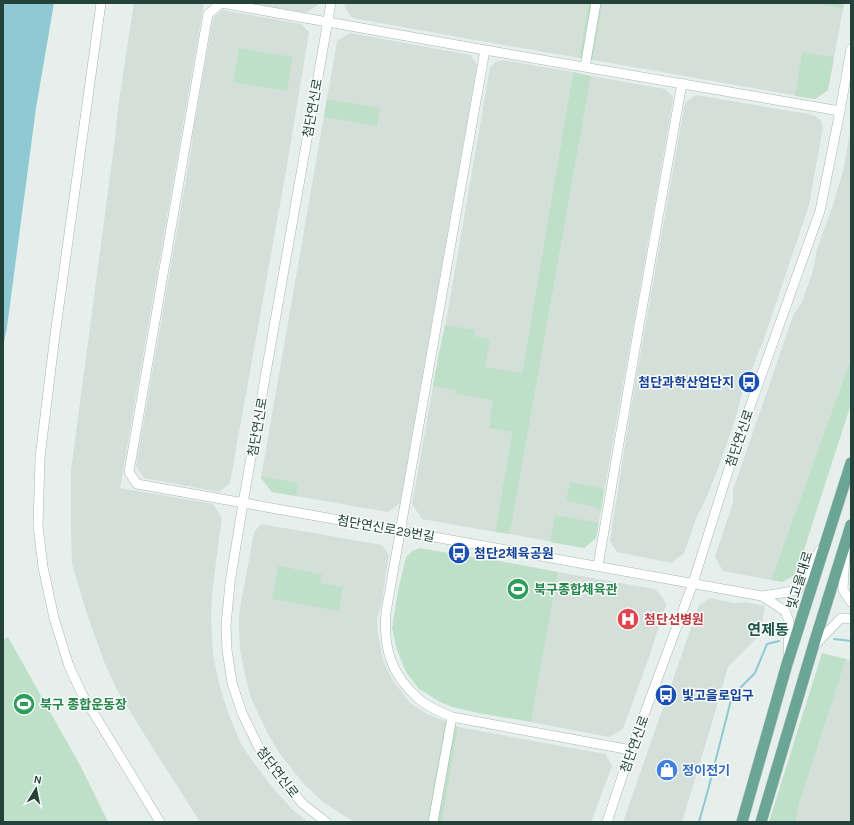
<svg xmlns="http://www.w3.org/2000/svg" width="854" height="825" viewBox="0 0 854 825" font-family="Karla,'Noto Sans KR',sans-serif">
	<rect width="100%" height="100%" fill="#e6efeb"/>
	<path fill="#d4dfda" d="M 134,3 L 204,3 L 120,488 L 213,504 L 222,518 L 218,546 L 212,595 L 211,619 L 213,654 L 219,683 L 227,710 L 241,744 L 254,763 L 273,788 L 292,809 L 308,822 L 200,822 L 139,726 L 116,688 L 105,664 L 85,608 L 72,564 L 71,529 L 71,470 L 115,139 L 119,100 Z
		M 245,3 L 318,3 L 318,5 L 306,13 Z
		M 345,3 L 588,3 L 579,58 L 475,40 L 352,18 L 344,6 Z
		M 603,3 L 810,3 L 843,9 L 828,90 L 815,99 L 593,60 Z
		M 222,10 L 301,24 L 309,32 L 287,165 L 230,483 L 219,492 L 144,478 L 136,466 L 193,139 L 192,138 L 213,18 Z
		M 350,33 L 471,55 L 477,65 L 400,503 L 388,512 L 272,492 L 261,478 L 337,41 Z
		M 502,60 L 573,72 L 495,532 L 422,519 L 412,504 L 439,353 L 445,328 L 490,67 L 496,62 Z
		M 591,76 L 665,89 L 673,97 L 673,100 L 596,538 L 584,548 L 510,534 Z
		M 696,95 L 808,114 L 815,116 L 821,120 L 823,128 L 812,187 L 810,202 L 763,342 L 743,390 L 735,420 L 716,474 L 705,501 L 697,516 L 684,553 L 671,563 L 617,552 L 610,541 L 631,407 L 685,103 Z
		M 851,127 L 851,358 L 771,580 L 723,571 L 715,557 L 733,503 L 733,490 L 793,316 L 802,302 L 813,271 L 817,249 L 832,208 L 843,171 Z
		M 261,524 L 382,545 L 389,555 L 381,606 L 377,619 L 378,634 L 384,663 L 394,682 L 410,703 L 427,714 L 445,721 L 427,822 L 355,822 L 351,820 L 323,802 L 303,783 L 280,754 L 267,732 L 250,696 L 245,674 L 240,649 L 239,631 L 239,614 L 254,532 Z
		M 558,572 L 655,589 L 663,598 L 666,605 L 647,663 L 623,729 L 609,737 L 531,722 Z
		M 710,598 L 734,603 L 745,602 L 765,606 L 760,635 L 728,667 L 711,726 L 682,822 L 623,822 L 699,605 Z
		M 846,659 L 851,660 L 851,822 L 796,822 L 798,808 Z
		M 458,727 L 605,754 L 612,766 L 591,822 L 442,822 Z"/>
	<path fill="#bfe0c8" d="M 588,3 L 603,3 L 593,60 L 579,58 Z
		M 810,3 L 844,3 L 843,9 Z
		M 239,48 L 293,57 L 287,91 L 233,82 Z
		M 802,52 L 834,57 L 828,90 L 815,99 L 795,96 Z
		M 573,72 L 591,76 L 510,534 L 495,532 L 512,432 L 489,428 L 493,400 L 455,394 L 456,390 L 433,386 L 439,353 L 445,325 L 475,330 L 474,336 L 490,339 L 485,367 L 522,373 Z
		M 327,99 L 380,108 L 377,126 L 324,117 Z
		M 851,358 L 851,404 L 799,565 L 794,576 L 782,582 L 771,580 Z
		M 262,476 L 298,483 L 296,496 L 272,492 L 261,478 Z
		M 570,482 L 604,489 L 601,511 L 598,510 L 596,507 L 566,501 Z
		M 555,515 L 599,523 L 596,538 L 584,548 L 550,542 Z
		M 420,548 L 482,559 L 489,559 L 558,572 L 531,722 L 478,713 L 452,707 L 438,701 L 418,688 L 406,672 L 397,650 L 392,628 L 398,591 L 406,557 L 412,551 Z
		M 278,566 L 322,574 L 320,583 L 343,587 L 339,611 L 272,599 Z
		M 8,637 L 81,767 L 108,822 L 3,822 L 3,640 Z
		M 822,653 L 846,659 L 798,808 L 796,822 L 769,822 Z
		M 445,721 L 458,727 L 442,822 L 427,822 Z"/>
	<path fill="#8ec9d4" d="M 3,3 L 54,3 L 36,108 L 7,327 L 3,347 Z"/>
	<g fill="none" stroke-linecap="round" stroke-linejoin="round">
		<path stroke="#8ec9d4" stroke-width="2" d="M 834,639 L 851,641
			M 699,822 L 708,790 L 732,696 L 755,673 L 767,644 L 779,641"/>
		<g stroke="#a8b8b2" stroke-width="10">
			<path id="minor" d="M 101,3 L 55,335 L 42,441 L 40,458 L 38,526 L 43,567 L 54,618 L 69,666 L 82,694 L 160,822
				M 485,50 L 386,612 C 383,648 391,675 419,699 C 428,707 440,712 452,717 L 631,750
				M 585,67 L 596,3
				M 820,550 L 807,574 L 797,590 L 782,593 L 762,596 L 401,531 L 137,484 L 129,472 L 208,14 L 221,3 L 485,50 L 840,111
				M 845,554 L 843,590 L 851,602
				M 598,566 L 639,326 L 682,83
				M 762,596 L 785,611 L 789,621 L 788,654
				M 814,646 L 841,618 L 851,619
				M 326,822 L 303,804 L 272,768 L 259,748 L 242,713 L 232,683 L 227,650 L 226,625 L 230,583 L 243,503 L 331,3
				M 433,822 L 452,717
				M 607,822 L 631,750 L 693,583 L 736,446 L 820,211 L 840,111 L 851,49"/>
		</g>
		<g stroke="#c2cac8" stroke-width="12">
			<path id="major" d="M 742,822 L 787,664 L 851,463
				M 761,822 L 813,647 L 851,525"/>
		</g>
		<use href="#minor" stroke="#fff" stroke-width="9"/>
		<use href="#major" stroke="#6aa596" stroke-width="11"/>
	</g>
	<defs>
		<g id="bus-disc" transform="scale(1.15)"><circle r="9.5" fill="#1a4fb4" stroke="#f7fbf9"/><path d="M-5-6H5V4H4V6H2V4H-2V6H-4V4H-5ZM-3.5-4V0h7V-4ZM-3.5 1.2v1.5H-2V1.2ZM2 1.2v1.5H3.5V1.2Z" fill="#fff"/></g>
		<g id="stadium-disc" transform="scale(1.15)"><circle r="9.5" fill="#2e9e5b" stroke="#f7fbf9"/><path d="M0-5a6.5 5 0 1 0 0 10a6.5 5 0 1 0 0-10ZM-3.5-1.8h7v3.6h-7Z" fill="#fff"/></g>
		<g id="hospital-disc" transform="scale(1.15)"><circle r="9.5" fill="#e0444e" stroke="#f7fbf9"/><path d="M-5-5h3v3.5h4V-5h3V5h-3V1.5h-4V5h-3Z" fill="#fff"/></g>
		<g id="shop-disc" transform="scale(1.15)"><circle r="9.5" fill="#3f7fe0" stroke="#f7fbf9"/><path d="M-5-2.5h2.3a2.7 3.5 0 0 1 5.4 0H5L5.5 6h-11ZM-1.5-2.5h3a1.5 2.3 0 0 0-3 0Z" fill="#fff"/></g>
	</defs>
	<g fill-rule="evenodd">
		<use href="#bus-disc" x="749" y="382"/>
		<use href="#bus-disc" x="459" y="553"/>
		<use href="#stadium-disc" x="518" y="589"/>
		<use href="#hospital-disc" x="628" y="619"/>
		<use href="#bus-disc" x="666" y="695"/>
		<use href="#stadium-disc" x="24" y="704"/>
		<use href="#shop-disc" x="667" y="770"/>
	</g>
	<g text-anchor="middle" stroke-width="3" stroke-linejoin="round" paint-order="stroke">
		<g font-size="13" fill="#24423a" stroke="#f7fbf9">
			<text transform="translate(312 108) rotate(-80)" y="5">첨단연신로</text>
			<text transform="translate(257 427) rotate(-80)" y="5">첨단연신로</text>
			<text transform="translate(739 438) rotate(-71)" y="5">첨단연신로</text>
			<text transform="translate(386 528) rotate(10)" y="5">첨단연신로29번길</text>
			<text transform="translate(799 580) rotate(-73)" y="5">빛고을대로</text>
			<text transform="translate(634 744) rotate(-70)" y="5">첨단연신로</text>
			<text transform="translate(278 772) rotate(53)" y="5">첨단연신로</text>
		</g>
		<g font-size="13" font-weight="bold" fill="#164399" stroke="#f7fbf9" text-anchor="start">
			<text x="734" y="387" text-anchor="end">첨단과학산업단지</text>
			<text x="474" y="558">첨단2체육공원</text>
			<text x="682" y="700">빛고을로입구</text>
		</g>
		<g font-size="13" font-weight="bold" fill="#27864d" stroke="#f7fbf9" text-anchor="start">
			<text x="534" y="594">북구종합체육관</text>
			<text x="40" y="709">북구 종합운동장</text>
		</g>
		<g font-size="13" font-weight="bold" fill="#be3a42" stroke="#f7fbf9" text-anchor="start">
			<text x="644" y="624">첨단선병원</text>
		</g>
		<g font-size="13" font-weight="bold" fill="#366cbe" stroke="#f7fbf9" text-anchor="start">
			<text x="682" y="775">정이전기</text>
		</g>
		<g font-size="15" font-weight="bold" fill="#1f5548" stroke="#f7fbf9">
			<text x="768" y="635">연제동</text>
		</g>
	</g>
	<rect width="854" height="825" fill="none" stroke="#24423a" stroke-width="8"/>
	<g transform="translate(36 789) rotate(10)" stroke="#f7fbf9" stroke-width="3" paint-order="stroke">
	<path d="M0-3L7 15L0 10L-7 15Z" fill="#24423a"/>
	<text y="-6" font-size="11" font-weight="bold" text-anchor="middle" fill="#24423a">N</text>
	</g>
</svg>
